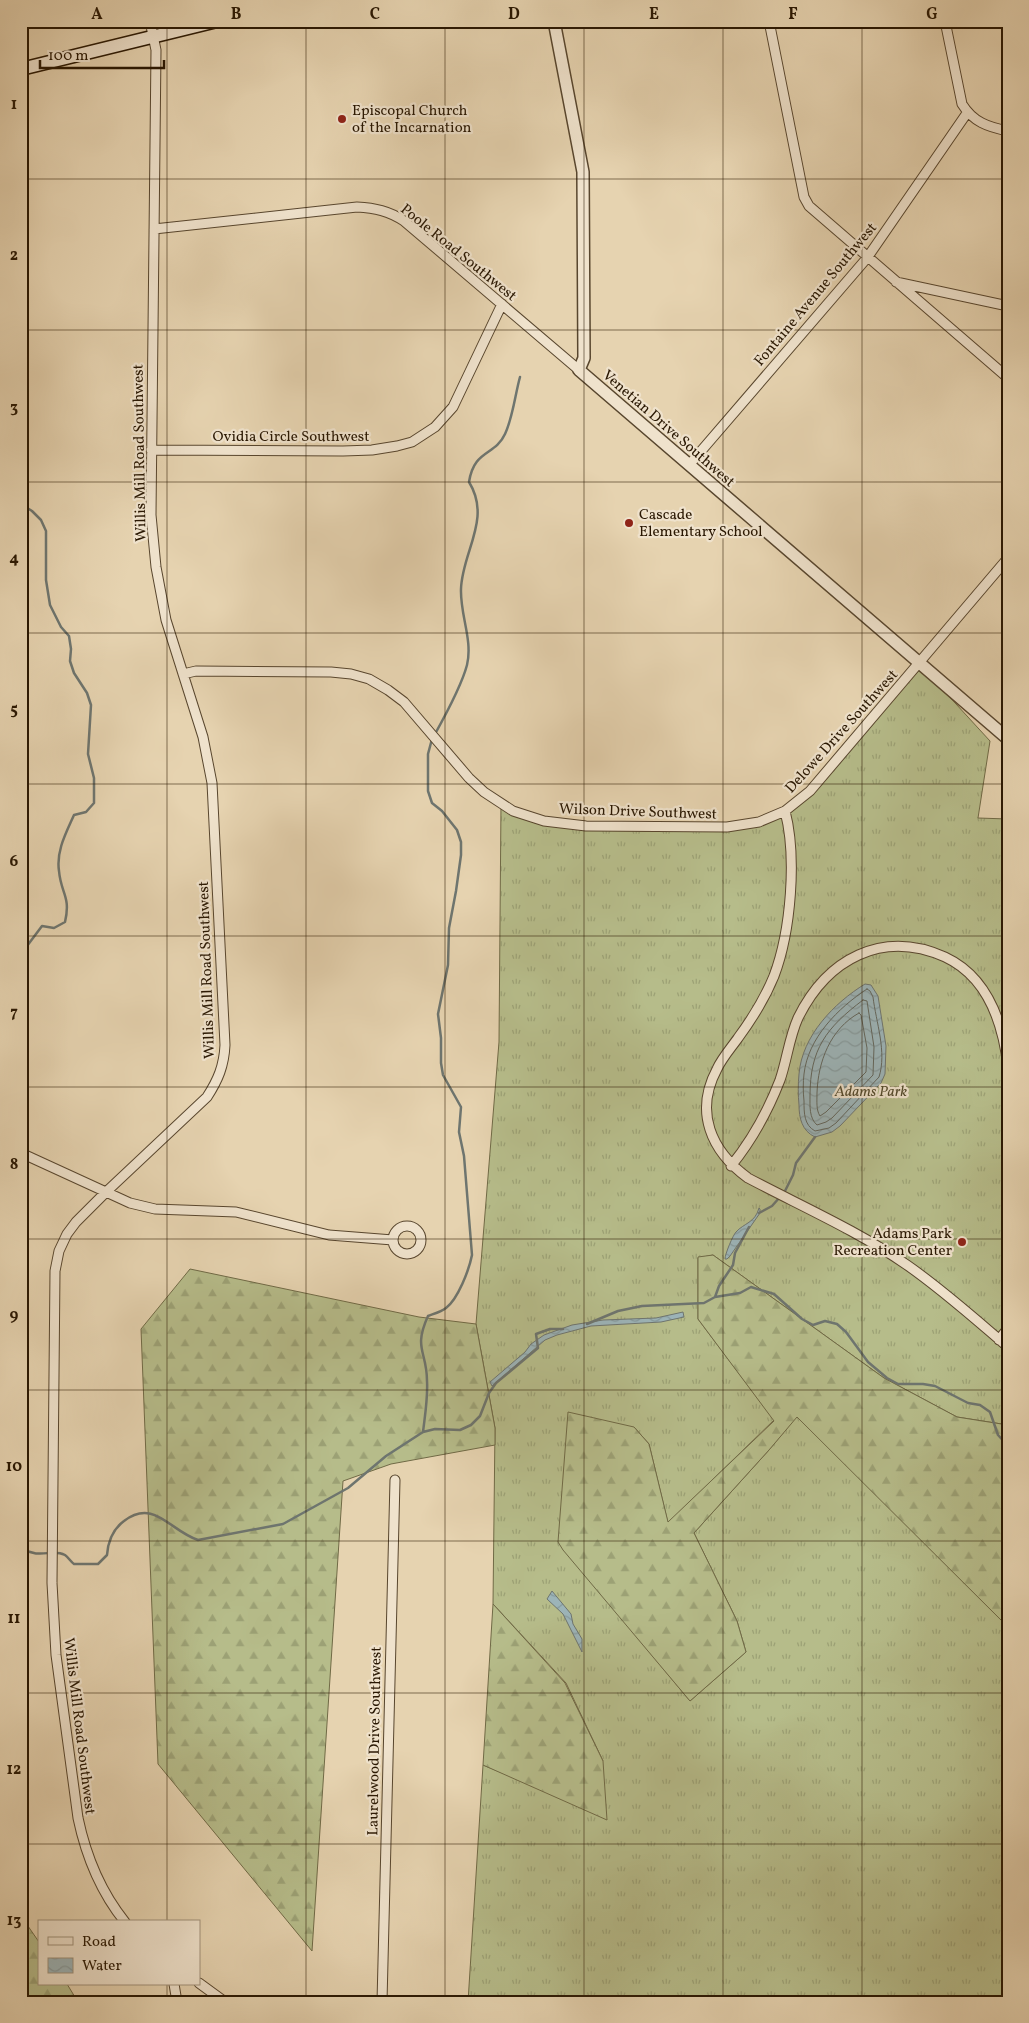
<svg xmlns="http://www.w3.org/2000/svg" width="1029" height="2023" viewBox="0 0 1029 2023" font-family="Vollkorn,serif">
	<defs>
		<pattern id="grass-tufts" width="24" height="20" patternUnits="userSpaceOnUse" patternTransform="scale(1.25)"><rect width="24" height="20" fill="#b6bc8a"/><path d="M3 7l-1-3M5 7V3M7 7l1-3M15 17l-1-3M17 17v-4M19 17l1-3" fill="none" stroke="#9ca175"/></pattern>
		<pattern id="forest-firs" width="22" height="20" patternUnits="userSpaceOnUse" patternTransform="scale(1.25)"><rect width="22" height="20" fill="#b6bc8a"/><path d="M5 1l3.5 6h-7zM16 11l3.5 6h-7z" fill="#9ca175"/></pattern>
		<pattern id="water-waves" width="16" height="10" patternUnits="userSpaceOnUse" patternTransform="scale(1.25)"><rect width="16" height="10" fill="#9cb4b8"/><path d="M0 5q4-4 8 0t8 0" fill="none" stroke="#869a9d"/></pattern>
	</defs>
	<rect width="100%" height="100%" fill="#e6d3b0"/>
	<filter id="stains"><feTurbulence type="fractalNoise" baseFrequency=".004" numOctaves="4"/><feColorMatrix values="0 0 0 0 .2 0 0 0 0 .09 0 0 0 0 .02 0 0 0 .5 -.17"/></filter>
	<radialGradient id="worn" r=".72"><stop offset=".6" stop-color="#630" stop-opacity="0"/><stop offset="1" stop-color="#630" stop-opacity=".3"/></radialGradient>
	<path fill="url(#grass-tufts)" stroke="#706a46" d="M 922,667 L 990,741 L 978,818 L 1008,819 L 1008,1323 L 1003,1339 L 1008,1344 L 1008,1425 L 957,1417 L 884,1378 L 713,1255 L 698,1258 L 698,1319 L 774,1420 L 668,1523 L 649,1444 L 634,1427 L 558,1542 L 690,1701 L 746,1652 L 737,1621 L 694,1533 L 769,1450 L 797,1416 L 1008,1627 L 1008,2002 L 468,2002 L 483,1765 L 529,1784 L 603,1761 L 566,1683 L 493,1604 L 495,1428 L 476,1324 L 499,1042 L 501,803 L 535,823 L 579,828 L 645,831 L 754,822 L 790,812 Z"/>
	<path fill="url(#forest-firs)" stroke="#706a46" d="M 713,1255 L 884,1378 L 957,1417 L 1008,1425 L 1008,1627 L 797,1417 L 769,1450 L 694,1533 L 737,1621 L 746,1652 L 690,1701 L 563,1550 L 558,1542 L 568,1412 L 634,1427 L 649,1444 L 668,1522 L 774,1421 L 698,1319 L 698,1257 Z
		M 190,1269 L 419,1317 L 476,1324 L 495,1428 L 495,1445 L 391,1464 L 343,1481 L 312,1951 L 158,1764 L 141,1329 Z
		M 493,1604 L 565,1683 L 603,1761 L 607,1820 L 483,1765 Z
		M 21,1916 L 39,1942 L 39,1984 L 67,1984 L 78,2002 L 21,2002 Z"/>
	<path fill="url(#water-waves)" stroke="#6e756f" d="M 865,984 L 871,985 L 878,996 L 886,1046 L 885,1074 L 881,1083 L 840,1126 L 832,1132 L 815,1137 C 802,1131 799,1118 799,1105 C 798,1095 798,1084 799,1074 C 802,1036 834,1003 865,984 Z
		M 759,1208 L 760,1209 L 760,1213 L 730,1256 L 727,1259 L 725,1259 C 725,1254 733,1235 736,1232 C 744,1223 755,1223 759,1208 Z
		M 683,1312 L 684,1317 L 661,1322 L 591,1326 L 557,1335 L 545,1340 L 492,1386 L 490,1382 L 525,1352 L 531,1344 L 544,1335 L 572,1325 L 603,1320 L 656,1318 Z
		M 552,1591 L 571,1614 L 573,1624 L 582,1639 L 582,1652 L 563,1614 L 547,1599 Z"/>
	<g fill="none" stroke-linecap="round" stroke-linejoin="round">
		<path stroke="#62665d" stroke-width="1" d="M 867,989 L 870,991 L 873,997 C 876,1022 887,1052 879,1077 L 836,1123 L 829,1128 L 815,1131 C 804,1125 804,1113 804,1101 C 803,1092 803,1082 804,1074 C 808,1038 838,1008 867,989 Z
			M 863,1000 L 867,1001 L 874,1047 L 873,1075 L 832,1118 L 826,1122 L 817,1125 C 809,1118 810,1106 810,1096 C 810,1049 826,1028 863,1000 Z
			M 859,1013 L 861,1015 L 867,1048 L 866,1072 L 826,1112 L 820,1116 C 816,1110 817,1101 817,1093 C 818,1062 830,1029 859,1013 Z"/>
		<path stroke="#6e756f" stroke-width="2.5" d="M 21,504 L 32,511 L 41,520 L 46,531 L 46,580 L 50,605 L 61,627 L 69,636 L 71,649 L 70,661 L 74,673 L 87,693 L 91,705 L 88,754 L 94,778 L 94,803 L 86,812 L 74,815 C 66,833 56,851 59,871 C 61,894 71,896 65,922 L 54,928 L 42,926 L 21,954
			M 435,734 C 445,716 462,684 467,665 C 473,640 460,615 461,589 C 462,552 492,519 469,482 C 474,449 495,456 505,434 C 513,417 515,395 520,377
			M 784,1193 L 793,1175 L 796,1163 L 815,1137
			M 759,1213 L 772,1206 L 780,1197
			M 715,1297 L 719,1286 L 733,1265 L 735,1253 L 749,1227
			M 587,1324 L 618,1311 L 642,1306 L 704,1303 L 715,1297 L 740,1293 L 751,1287 L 774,1294 L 802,1319 L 813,1325 L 825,1321 L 837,1324 L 846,1332 L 868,1362 L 887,1378 L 898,1384 L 923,1384 L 935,1386 L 968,1403 L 980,1405 L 990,1412 L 998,1435 L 1008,1446
			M 423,1432 C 425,1415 428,1398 427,1381 C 427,1351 413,1349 428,1316 C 433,1314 441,1312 446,1308 C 458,1299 469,1270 472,1255 L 464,1156 L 459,1132 L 461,1107 L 443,1075 L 441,1063 L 441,1038 L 438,1014 L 448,965 L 449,928 L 456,891 L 461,855 L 461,842 L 457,830 L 442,811 L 432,803 L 428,791 L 428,754 L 432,739
			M 21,1548 C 41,1560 51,1548 65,1555 C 68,1557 71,1562 74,1564 L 98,1564 L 107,1555 C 108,1542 113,1529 124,1521 C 154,1498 170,1531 198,1540 L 283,1524 L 348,1488 L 386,1456 L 423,1432 L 435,1429 L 460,1430 L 471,1425 L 480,1416 L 489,1393 L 496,1383 L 538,1348 L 536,1334 L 550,1329 L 563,1329"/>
		<g stroke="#58462e" stroke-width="11">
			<path id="minor" d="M 769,21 L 804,197 L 809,206 L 1008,378
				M 945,21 L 962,104 C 973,122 988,127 1008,131
				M 154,229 L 357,207 C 375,208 389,211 404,221 L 579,370
				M 896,282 L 1008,306
				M 151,450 L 343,451 L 372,450 L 397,446 L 412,442 L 435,427 L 453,407 L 502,304
				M 689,465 L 867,258 L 967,113
				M 183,674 L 196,671 L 331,672 L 351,674 L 369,679 L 388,690 L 404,702 L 469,778 L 484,792 L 513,811 L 544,821 L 586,826 L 727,827 L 759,822 L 785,811 L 810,791 L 1008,558
				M 785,811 C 797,857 791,931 774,976 C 765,998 752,1019 738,1038 C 731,1048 722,1058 717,1069 C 694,1112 711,1151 748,1178 C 801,1206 858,1231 907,1265 C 943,1290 975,1319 1008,1347
				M 21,1153 L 130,1203 L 155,1209 L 236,1212 L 329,1235 L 393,1240
				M 731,1166 C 752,1140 768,1111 780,1080 C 787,1060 789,1038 798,1018 C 827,959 882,929 945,957 C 988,977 1003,1023 1008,1067
				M393 1240a14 14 0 1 1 28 0a14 14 0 1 1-28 0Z
				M 999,1340 L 1008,1328
				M 125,1922 C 100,1891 86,1856 78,1818 L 56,1655 L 52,1583 L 55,1271 L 59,1251 L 67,1234 L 76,1222 L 105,1193 L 207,1097 C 218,1080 224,1066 225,1045 L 212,783 L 203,737 L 166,620 L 156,567 L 151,515 L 156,50 L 150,21
				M 199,1983 L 225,2002
				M 174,1984 L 177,2002
				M 382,2002 L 395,1480"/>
		</g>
		<g stroke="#58462e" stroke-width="14">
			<path id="tertiary" d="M 554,21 L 583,172 L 584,358 L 579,370 L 1008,739"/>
		</g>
		<g stroke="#291702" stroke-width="15">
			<path id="secondary" d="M 21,69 L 217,21"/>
		</g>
		<use href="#minor" stroke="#efe2cc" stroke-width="9"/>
		<use href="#tertiary" stroke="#efe2cc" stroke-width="11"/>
		<use href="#secondary" stroke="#efe2cc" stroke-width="12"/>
	</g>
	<path fill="none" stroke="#291702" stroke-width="1" stroke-opacity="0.55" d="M 167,21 L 167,1922M 306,21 L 306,2002M 445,21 L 445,2002M 584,21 L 584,2002M 723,21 L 723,2002M 862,21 L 862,2002M 21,179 L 1008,179M 21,330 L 1008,330M 21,482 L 1008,482M 21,633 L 1008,633M 21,784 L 1008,784M 21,936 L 1008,936M 21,1087 L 1008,1087M 21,1239 L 1008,1239M 21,1390 L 1008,1390M 21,1541 L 1008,1541M 21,1693 L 1008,1693M 21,1844 L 1008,1844M 167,1984 L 167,2002"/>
	<g fill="#8f2418" stroke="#efe2cc" stroke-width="2">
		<circle cx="342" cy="119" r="5"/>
		<circle cx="629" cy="523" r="5"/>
		<circle cx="962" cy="1242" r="5"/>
	</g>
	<g text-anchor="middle" stroke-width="4.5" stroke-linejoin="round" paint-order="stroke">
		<g font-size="15" fill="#291702" stroke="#efe2cc" text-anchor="start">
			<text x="352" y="115">Episcopal Church<tspan x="352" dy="17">of the Incarnation</tspan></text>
			<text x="639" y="519">Cascade<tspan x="639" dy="17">Elementary School</tspan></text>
			<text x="952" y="1238" text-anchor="end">Adams Park<tspan x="952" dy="17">Recreation Center</tspan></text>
		</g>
		<g font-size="15" fill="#291702" stroke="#efe2cc">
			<text transform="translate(459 252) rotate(39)" y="5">Poole Road Southwest</text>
			<text transform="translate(815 294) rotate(-50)" y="5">Fontaine Avenue Southwest</text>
			<text transform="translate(669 428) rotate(41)" y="5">Venetian Drive Southwest</text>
			<text x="291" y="441">Ovidia Circle Southwest</text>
			<text transform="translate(139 453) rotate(-91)" y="5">Willis Mill Road Southwest</text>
			<text transform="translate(841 731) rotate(-48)" y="5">Delowe Drive Southwest</text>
			<text transform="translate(638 811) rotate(2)" y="5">Wilson Drive Southwest</text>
			<text transform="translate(206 970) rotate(-92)" y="5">Willis Mill Road Southwest</text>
			<text transform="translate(80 1726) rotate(83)" y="5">Willis Mill Road Southwest</text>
			<text transform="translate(374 1741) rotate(-89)" y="5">Laurelwood Drive Southwest</text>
		</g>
		<g font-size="15" font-style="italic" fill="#53492b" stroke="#efe2cc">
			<text x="871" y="1096">Adams Park</text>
		</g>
	</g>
	<rect width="1029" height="2023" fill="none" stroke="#e6d3b0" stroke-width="55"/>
	<rect x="38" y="1920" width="162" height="65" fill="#efe2cc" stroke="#a0917b"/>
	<rect x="48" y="1937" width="25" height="8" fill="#efe2cc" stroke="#a0917b"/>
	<text x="82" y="1946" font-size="15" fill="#291702">Road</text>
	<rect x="48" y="1958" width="25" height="15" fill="url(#water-waves)" stroke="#a0917b"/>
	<text x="82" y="1970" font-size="15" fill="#291702">Water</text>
	<path d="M40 60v8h124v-8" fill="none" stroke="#291702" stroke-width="2.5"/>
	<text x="48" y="60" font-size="15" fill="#291702" stroke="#efe2cc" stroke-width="4" paint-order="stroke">100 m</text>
	<rect x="28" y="28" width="974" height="1968" fill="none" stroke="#291702" stroke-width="2"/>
	<g font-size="16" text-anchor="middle" font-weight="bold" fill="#291702">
		<text x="97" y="19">A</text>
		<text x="236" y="19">B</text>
		<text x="375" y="19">C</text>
		<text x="514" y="19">D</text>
		<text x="654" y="19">E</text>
		<text x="793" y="19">F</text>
		<text x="932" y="19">G</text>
		<text x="14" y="109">1</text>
		<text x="14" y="260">2</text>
		<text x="14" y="412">3</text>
		<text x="14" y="563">4</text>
		<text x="14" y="714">5</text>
		<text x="14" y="866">6</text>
		<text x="14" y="1017">7</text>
		<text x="14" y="1169">8</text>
		<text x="14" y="1320">9</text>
		<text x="14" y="1471">10</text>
		<text x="14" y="1623">11</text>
		<text x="14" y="1774">12</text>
		<text x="14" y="1925">13</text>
	</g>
	<rect width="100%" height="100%" filter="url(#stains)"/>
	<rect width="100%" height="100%" fill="url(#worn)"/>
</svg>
